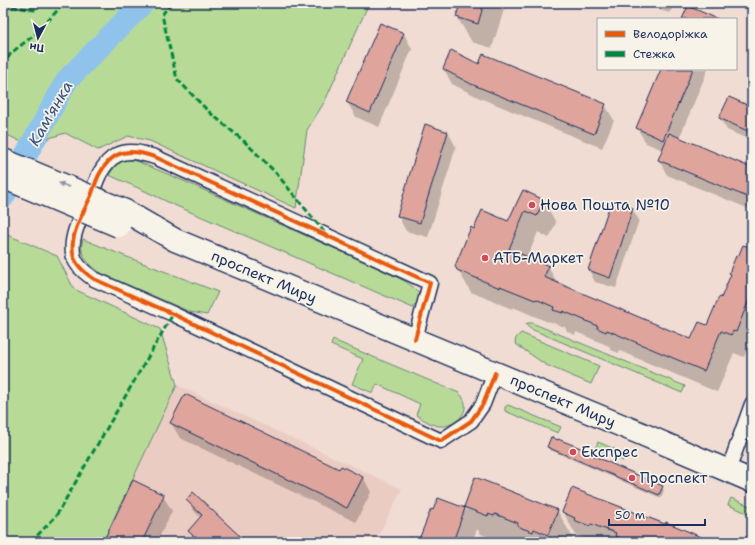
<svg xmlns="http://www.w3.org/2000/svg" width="755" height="545" viewBox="0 0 755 545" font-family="'Shantell Sans',sans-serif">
	<rect width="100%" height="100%" fill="#f0dcd2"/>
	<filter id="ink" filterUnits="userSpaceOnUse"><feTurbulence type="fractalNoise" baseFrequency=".025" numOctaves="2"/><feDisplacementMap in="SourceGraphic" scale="8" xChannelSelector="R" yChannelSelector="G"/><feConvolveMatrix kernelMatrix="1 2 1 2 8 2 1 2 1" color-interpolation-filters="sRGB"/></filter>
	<g filter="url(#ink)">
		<path fill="#ebccc2" d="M 177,385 L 402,489 L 375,542 L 103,542 Z"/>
		<path fill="#b7db96" stroke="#69857a" d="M 3,3 L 369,3 L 325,101 L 307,130 L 296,208 L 150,141 L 128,136 L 98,150 L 65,133 L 28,145 L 3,133 Z
			M 127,159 L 139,162 L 186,182 L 380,269 C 391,275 418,284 420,298 L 413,308 L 172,204 L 145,191 L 109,175 L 116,165 Z
			M 3,233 L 57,256 L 74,289 L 160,329 L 177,385 L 103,542 L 3,542 Z
			M 83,239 C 127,258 173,274 218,292 L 207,315 L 190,312 L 101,273 C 89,264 78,256 83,239 Z
			M 528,323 L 532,323 L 685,386 L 682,393 L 531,329 L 527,326 L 526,324 Z
			M 521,333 L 599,366 L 591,384 L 546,365 L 517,345 L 515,343 L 516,338 Z
			M 333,340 L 459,393 C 475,408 457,428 439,426 C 431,425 423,419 416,415 L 420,404 L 377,384 L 373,393 L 352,384 L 363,359 L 331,345 Z
			M 508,405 L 561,427 L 558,433 L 505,411 L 505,407 Z
			M 598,442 L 626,454 L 623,461 L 595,449 Z
			M 731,498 L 752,507 L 752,515 L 728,505 Z"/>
		<path fill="#0003" d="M 452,3 L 506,3 L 492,48 L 472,42 L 457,17 L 460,6 Z
			M 655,3 L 674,3 L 670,13 L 659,10 Z
			M 381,24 L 404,34 L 412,49 L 379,127 L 356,117 L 347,102 Z
			M 444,69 L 605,105 L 614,120 L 602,148 L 480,98 L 452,84 Z
			M 662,69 L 708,69 L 679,139 L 752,169 L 752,210 L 667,175 L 659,160 L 663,150 L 646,143 L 637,128 Z
			M 752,108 L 752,141 L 727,130 L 720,118 Z
			M 448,132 L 456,147 L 428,237 L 406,231 L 398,216 Z
			M 523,191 L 544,201 L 556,223 L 549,238 L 538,232 L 527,258 L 548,267 L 558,284 L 692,340 L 707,327 L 722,299 L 731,275 L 730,273 L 739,258 L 752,249 L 752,344 L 748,353 L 746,352 L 744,357 L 734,353 L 717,392 L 620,351 L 619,353 L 611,350 L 609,346 L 576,332 L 575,335 L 567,331 L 565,327 L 548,321 L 548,322 L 513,307 L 512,309 L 471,292 L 458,270 L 475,230 L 509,222 Z
			M 612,202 L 632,209 L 639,220 L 616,288 L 595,282 L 589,270 Z
			M 171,423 L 363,477 L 371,492 L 356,522 L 180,438 Z
			M 548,447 L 587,452 L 588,454 L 662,487 L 664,490 L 661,498 L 550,450 Z
			M 163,496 L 172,511 L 157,542 L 105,542 Z
			M 438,499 L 467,510 L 465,507 L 557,510 L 573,538 L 571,542 L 501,542 L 481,534 L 477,529 L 472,542 L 408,542 L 410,536 L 420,540 Z
			M 188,500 L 244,542 L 196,542 L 189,531 L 201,518 L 194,511 Z
			M 563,512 L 711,542 L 588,542 L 587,539 L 576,535 Z"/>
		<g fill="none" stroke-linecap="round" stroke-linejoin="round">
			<path stroke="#8fc3ec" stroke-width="23" d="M 3,197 L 67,80 L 143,3"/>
		</g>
		<path fill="#dfa59d" stroke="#1b2f5e" d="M 460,3 L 484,3 L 478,24 L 456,17 Z
			M 688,6 L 718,19 L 682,19 Z
			M 380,23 L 404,33 L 370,113 L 346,102 Z
			M 451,50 L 479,64 L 483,54 L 606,104 L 594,134 L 471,84 L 443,69 Z
			M 661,69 L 693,69 L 663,140 L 636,128 Z
			M 729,97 L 752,107 L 752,133 L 719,118 Z
			M 425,124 L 448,132 L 420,223 L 397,216 Z
			M 669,133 L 752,168 L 752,199 L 658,160 Z
			M 523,190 L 544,200 L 537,216 L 525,211 L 509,249 L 549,266 L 544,277 L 691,339 L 699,322 L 707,325 L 719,297 L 721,298 L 731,274 L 729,273 L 736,256 L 738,257 L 743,245 L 752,248 L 752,292 L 736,332 L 733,331 L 731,335 L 721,331 L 704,371 L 607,330 L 606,332 L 597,328 L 598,326 L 563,311 L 563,313 L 553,310 L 554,307 L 536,299 L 535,300 L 500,286 L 500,288 L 457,270 L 455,266 L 471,227 L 474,229 L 482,210 L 508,221 Z
			M 611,201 L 633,208 L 610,278 L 588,270 Z
			M 185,394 L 339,469 L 341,466 L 363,477 L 347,508 L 170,423 Z
			M 551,437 L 558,440 L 558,439 L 588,451 L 587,453 L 663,486 L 659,495 L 547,447 Z
			M 475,477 L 558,510 L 548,535 L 534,529 L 533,532 L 522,528 L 517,525 L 518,523 L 495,514 L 494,516 L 488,514 L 488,516 L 464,507 Z
			M 133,480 L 164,495 L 142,542 L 103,542 Z
			M 572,488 L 665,524 L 666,522 L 713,542 L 638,542 L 631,539 L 630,542 L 615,536 L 616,533 L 591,524 L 590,526 L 579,522 L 574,520 L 575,518 L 562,512 Z
			M 193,492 L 246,542 L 200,542 L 188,531 L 202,515 L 186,500 Z
			M 438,498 L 465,508 L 454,539 L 451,538 L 450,542 L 418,542 L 431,509 L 433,510 Z"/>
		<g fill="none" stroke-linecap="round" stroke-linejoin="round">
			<g stroke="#1b2f5e" stroke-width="17">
				<path id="minor" d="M 415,339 L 430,283 L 155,157 C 142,153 129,149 117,155 C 109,159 104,166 100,173 C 96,180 94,188 91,196 C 83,213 70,234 73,253 C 74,264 85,273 94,279 L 173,314 L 441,441 L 471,421 L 483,404 L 495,373
					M 728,471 L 752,404"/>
			</g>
			<g stroke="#1b2f5e" stroke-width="25">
				<path id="primary" d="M 125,211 L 175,240 L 642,434 L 752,481"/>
			</g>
			<use href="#minor" stroke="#f7f3e8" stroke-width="14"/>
			<use href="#primary" stroke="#f7f3e8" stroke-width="22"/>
			<g stroke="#1b2f5e" stroke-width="25" stroke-linecap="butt">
				<path id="primary-bridge" d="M 3,160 L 125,211
					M 3,177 L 119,226"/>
			</g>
			<use href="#primary-bridge" stroke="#f7f3e8" stroke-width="22"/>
			<path stroke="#00873e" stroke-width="3" stroke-dasharray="6 3" stroke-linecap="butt" d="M 171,3 L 162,15 L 177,79 L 208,111 L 245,142 L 276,173 L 325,233
				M 3,5 L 34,10 L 38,3
				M 3,66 L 11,53 L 38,32 L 64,3
				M 31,542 L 56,516 L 173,314"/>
			<g stroke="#f7f3e8" stroke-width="6">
				<path id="cycleway" d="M 415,339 L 430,283 L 155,157 C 142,153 129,149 117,155 C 109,159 104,166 100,173 C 96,180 94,188 91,196 C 83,213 70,234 73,253 C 74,264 85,273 94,279 L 173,314 L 441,441 L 471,421 L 483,404 L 495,373"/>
			</g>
			<use href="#cycleway" stroke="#e8590c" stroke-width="4"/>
		</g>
		<defs><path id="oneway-solid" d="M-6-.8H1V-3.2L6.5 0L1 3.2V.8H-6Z"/></defs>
		<use fill="#8991a3" href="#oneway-solid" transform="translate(64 185) rotate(-157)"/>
	</g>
	<g fill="#d1495b" stroke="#f7f3e8" stroke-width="1.5">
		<circle cx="532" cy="205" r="4"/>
		<circle cx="485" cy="258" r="4"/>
		<circle cx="573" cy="452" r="4"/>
		<circle cx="632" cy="478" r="4"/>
	</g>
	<g text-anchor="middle" stroke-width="3.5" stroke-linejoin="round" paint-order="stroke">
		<g font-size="15" fill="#1b2f5e" stroke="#f7f3e8" text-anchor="start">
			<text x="540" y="210">Нова Пошта №10</text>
			<text x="493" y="263">АТБ-Маркет</text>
			<text x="581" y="457">Експрес</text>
			<text x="640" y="483">Проспект</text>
		</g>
		<g font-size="15" fill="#1b2f5e" stroke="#f7f3e8">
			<text transform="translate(264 277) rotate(23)" y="5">проспект Миру</text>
			<text transform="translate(563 401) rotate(23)" y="5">проспект Миру</text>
		</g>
		<g font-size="16" font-style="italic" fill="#385482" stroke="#f7f3e8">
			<text transform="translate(50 113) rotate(-60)" y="6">Кам'янка</text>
		</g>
	</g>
	<rect width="755" height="545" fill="none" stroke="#f7f3e8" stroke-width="16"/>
	<rect x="8" y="8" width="739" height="529" fill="none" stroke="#1b2f5e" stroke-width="1.5" filter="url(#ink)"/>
	<rect x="597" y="18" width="140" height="52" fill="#f7f3e8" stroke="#9fa5b1"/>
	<rect x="605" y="31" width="20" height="6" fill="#e8590c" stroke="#9fa5b1"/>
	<text x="633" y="38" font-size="12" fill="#1b2f5e">Велодоріжка</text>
	<rect x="605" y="51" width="20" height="6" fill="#00873e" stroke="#9fa5b1"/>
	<text x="633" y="58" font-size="12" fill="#1b2f5e">Стежка</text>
	<g transform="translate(38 38) rotate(187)" stroke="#f7f3e8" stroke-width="3" paint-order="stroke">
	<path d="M0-3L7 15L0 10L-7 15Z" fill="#1b2f5e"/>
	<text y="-6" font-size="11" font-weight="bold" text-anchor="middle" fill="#1b2f5e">Пн</text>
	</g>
	<path d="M609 519v6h96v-6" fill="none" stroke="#1b2f5e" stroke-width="2"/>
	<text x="615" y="519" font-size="12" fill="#1b2f5e" stroke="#f7f3e8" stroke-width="3" paint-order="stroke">50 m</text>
</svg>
